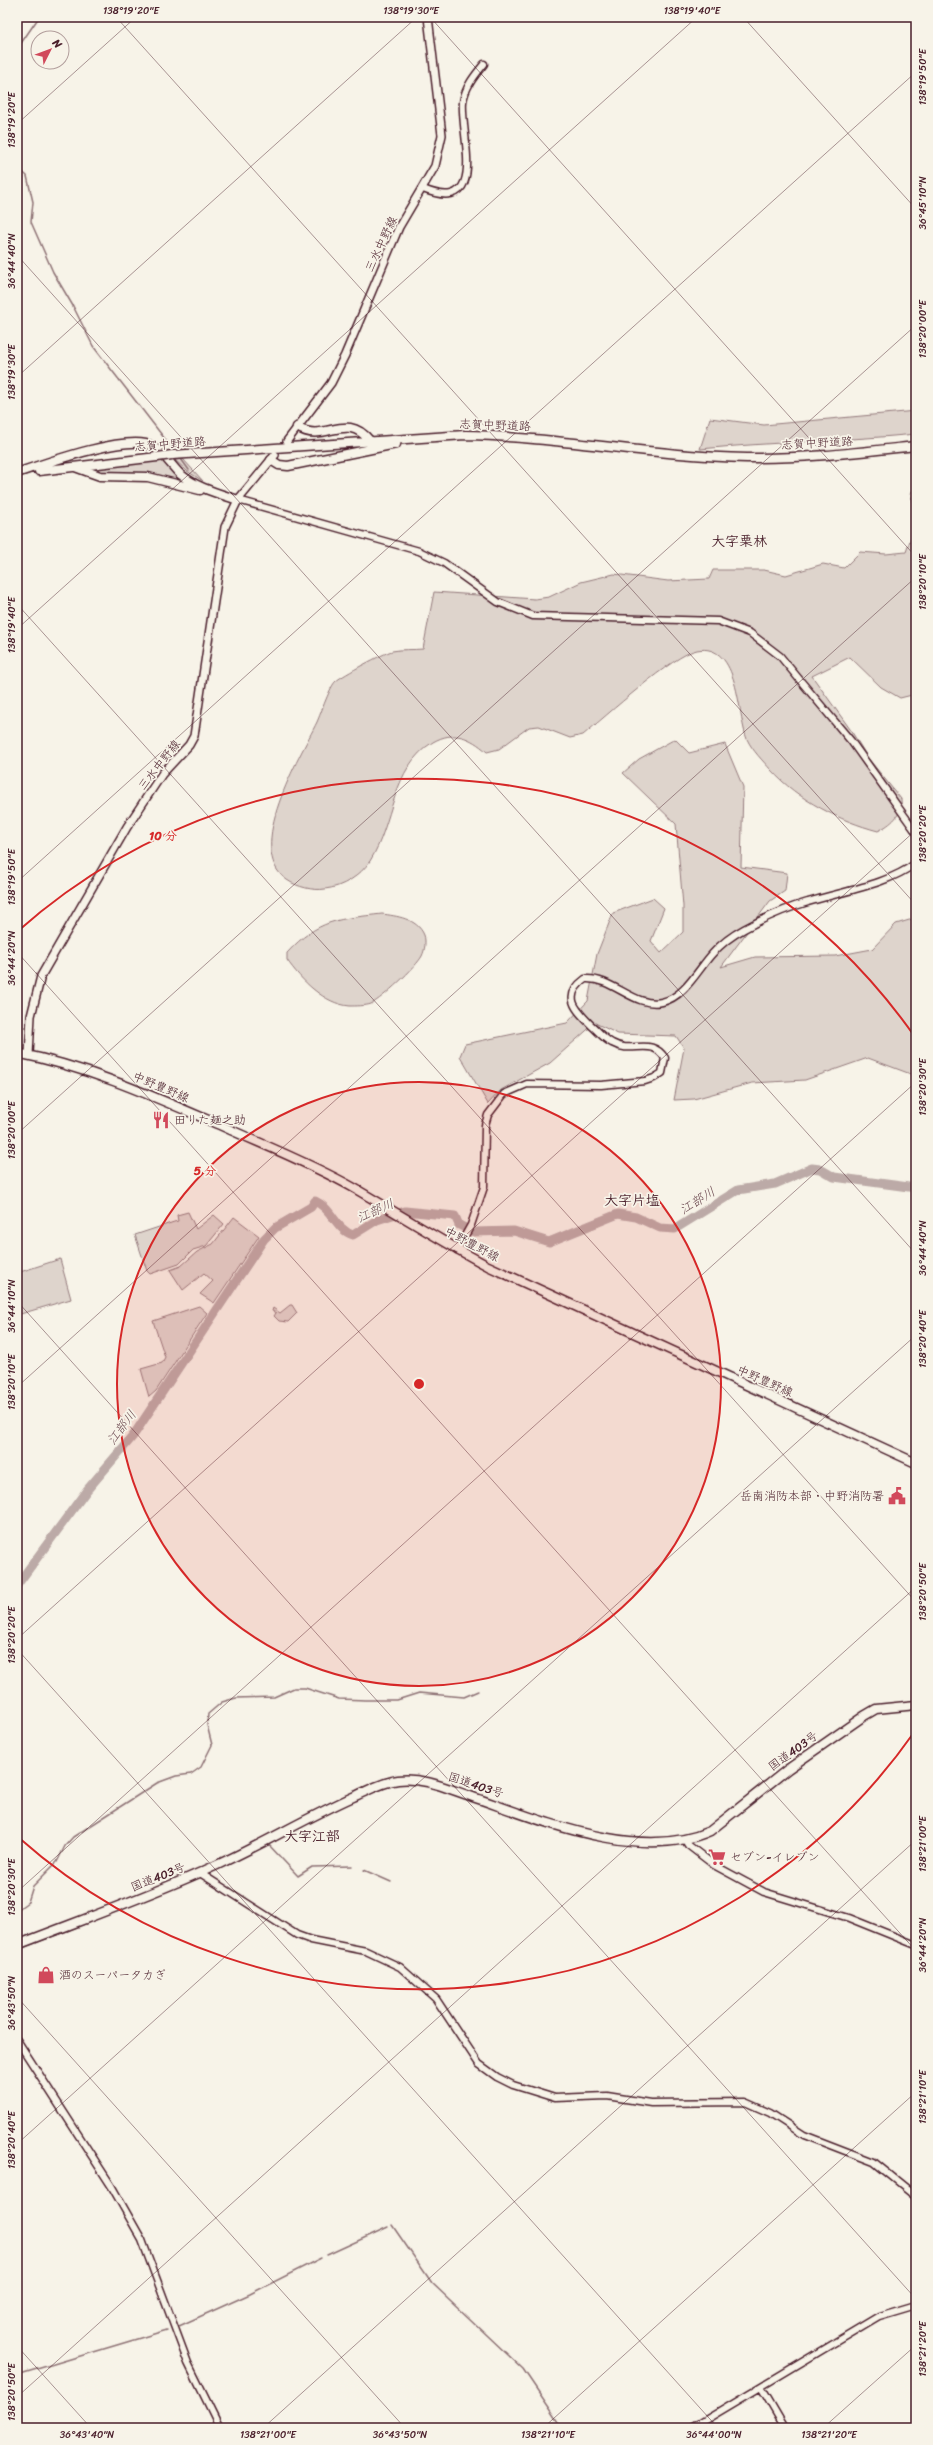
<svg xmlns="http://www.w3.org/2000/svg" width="933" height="2445" viewBox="0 0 933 2445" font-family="Sriracha,'Klee One',sans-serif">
	<rect width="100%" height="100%" fill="#f7f3e8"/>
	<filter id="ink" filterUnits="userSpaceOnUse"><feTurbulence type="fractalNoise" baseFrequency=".025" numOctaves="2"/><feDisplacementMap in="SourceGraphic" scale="8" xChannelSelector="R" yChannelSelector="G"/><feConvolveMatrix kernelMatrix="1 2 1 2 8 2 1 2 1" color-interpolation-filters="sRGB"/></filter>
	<g filter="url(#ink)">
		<path fill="#ded4cc" stroke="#947a7c" d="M 916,411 L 916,434 C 844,441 772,442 700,449 L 710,418 L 764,425 Z
			M 183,459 L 203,481 L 187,471 L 175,460 Z
			M 164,460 L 174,473 L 191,486 L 151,473 L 91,471 L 88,468 Z
			M 916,486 L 916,511 L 910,494 Z
			M 916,523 L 916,694 L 900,698 L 881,687 L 850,657 L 812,676 L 850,729 L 868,758 L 901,799 C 903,815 891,824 878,831 C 840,821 798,800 771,770 C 763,761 752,750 747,739 C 737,715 740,642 697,650 C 674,654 605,717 583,735 L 570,738 L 539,726 L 529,727 L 499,749 L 487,752 C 470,737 454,730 433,742 C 391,768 394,823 370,861 C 360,876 343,887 325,889 C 314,891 297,887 287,880 C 243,850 300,757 317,722 C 321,713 330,686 336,681 C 343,675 384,653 392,651 C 402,649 413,650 423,649 L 434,592 L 535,599 L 549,597 L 581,582 L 614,574 L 668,581 L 709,579 L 713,570 L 764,570 L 786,575 L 823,564 L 844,568 L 860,552 L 886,554 L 906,552 Z
			M 675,739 L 689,753 L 725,744 L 743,787 L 741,867 L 787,873 L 785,891 L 770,901 L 721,967 L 755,957 L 835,956 L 872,949 L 896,924 L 916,918 L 916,1076 L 868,1058 L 805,1080 L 752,1083 L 694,1099 L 674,1100 L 684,1048 L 676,1036 L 618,1034 L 595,1023 L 550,1063 L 501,1090 L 488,1104 L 460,1056 L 465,1044 L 567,1023 L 588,1001 L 597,954 L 613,913 L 653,898 L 664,908 L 651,941 L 661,953 L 683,932 L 683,906 L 676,824 L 623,773 L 639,759 Z
			M 382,914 C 396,916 417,918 424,935 C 426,941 425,950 422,956 C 417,966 382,999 371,1004 C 366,1006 355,1006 350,1006 C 324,1004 301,980 287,960 L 287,953 C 318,919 339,919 382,914 Z
			M 188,1212 L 196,1229 L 214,1215 L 224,1224 L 206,1246 L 193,1250 L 179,1264 L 150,1274 L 147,1271 L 135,1235 L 174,1222 L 178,1221 L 177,1215 Z
			M 234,1217 L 259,1236 L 214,1303 L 200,1294 L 213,1281 L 204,1273 L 183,1290 L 170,1270 L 181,1266 L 197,1252 L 213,1244 Z
			M 60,1259 L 71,1299 L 17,1315 L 17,1273 Z
			M 290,1305 L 292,1305 L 297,1313 L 288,1322 L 279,1321 L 274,1316 L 276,1313 L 272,1311 L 273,1308 L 280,1313 Z
			M 199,1306 L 207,1313 L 156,1391 L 149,1397 L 141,1369 L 162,1363 L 165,1357 L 153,1321 Z"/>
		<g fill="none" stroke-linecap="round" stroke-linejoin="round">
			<path stroke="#8e7275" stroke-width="1.5" d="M 17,49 L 39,17
				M 17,167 L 27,176 L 33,202 L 31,222 L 53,272 L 73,306 L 93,346 L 175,452
				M 181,459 L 189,470
				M 268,1844 L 298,1876 L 312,1867 L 352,1866
				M 364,1870 L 391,1882
				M 213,1871 L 220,1868
				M 17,1910 L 28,1902 L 33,1886 L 57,1862 L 65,1846 L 73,1837 L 157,1783 L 176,1776 L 191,1774 L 201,1767 L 212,1745 L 207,1725 L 208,1714 L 222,1702 L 236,1698 L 274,1697 L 294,1688 L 305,1688 L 339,1699 L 366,1700 L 397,1700 L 419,1693 L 464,1697 L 478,1691
				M 17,1950 L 90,1922
				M 392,2225 L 432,2283 L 523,2369 L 563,2428
				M 327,2255 L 388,2227
				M 179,2326 L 250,2294 L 321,2258
				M 17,2375 L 167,2330"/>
			<path stroke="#bcaaa7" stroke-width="9" d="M 17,1585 L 87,1490 L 133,1436 L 264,1239 L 275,1228 L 311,1207 L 315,1201 C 332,1208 336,1230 353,1235 L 377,1220 L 405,1211 L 455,1216 L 459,1225 L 474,1232 L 514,1231 L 549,1242 L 618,1214 L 636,1217 L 660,1228 L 675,1229 L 738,1190 L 775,1184 L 812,1168 L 820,1169 L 834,1177 L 916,1188"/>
			<g stroke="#4a1f2b" stroke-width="9">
				<path id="tertiary" d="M 423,189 C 490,216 460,135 463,102 C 465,87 475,75 484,64
					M 238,500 L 419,551 L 444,563 L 498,602 L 533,616 L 718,621 L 750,633 L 780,656 L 799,679 L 851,741 L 916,832
					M 457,1250 L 471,1225 L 484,1187 L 485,1125 L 488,1115 L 504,1094 L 527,1084 L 601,1085 L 645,1081 L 654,1078 L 662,1073 L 665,1058 C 650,1036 633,1055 612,1043 C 604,1039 598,1031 591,1025 C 575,1009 562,996 585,979 C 613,977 634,1008 662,1002 C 685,997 698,969 713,953 C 722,943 733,935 744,929 C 764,918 787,908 808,902 C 843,891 887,885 916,863
					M 685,1840 L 688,1845 L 714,1865 L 764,1892 L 849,1918 L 916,1945
					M 200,1873 L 297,1935 L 311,1940 L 366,1951 L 400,1967 L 436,1999 L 479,2064 L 497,2077 L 513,2085 L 555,2098 L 607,2096 L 651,2103 L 745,2102 L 770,2113 L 804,2135 L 874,2162 L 916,2196
					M 17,2040 L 112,2187 L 142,2240 L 188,2363 L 220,2428
					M 761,2387 L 785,2428
					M 692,2428 L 879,2316 L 916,2305"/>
			</g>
			<g stroke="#4a1f2b" stroke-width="10">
				<path id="secondary" d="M 287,441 L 331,383 L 345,355 L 399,227 L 435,166 L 442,135 L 428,17
					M 29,1055 L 31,1016 L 41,976 L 127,827 L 162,774 L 189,745 L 194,736 L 225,527 L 238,500 L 275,455"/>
			</g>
			<g stroke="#4a1f2b" stroke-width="11">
				<path id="primary" d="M 297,427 C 325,445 345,410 370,441
					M 172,455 L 465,435 C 560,437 653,456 747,458 C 803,459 860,452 916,446
					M 271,460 L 279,465 L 288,466 L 396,444
					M 75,467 L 100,476 L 148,477 L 200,490
					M 39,471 L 157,457
					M 17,473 C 43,464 129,433 152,446 C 163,452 171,465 180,474 C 197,488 217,493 238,500
					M 17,1053 C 89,1067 155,1097 222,1126 C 266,1146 312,1164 354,1188 C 399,1214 441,1241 488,1266 L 916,1463"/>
			</g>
			<g stroke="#4a1f2b" stroke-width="11">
				<path id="trunk" d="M 17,1945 C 84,1919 152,1895 217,1865 C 263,1844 306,1818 353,1797 C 367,1791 382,1782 398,1780 C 423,1777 446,1788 470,1796 C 538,1819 639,1863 710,1831 L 788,1769 L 864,1716 L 876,1709 L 916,1705"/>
			</g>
			<use href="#tertiary" stroke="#f7f3e8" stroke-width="6"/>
			<use href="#secondary" stroke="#f7f3e8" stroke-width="7"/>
			<use href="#primary" stroke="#f7f3e8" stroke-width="8"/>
			<use href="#trunk" stroke="#f7f3e8" stroke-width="8"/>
			<g stroke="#4a1f2b" stroke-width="11" stroke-linecap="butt">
				<path id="primary-bridge" d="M 157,457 L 172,455"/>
			</g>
			<use href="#primary-bridge" stroke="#f7f3e8" stroke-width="8"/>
		</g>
	</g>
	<path fill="none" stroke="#4a1f2b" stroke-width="1" stroke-opacity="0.45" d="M 116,17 L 916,905M 430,17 L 916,557M 743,17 L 916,209M 17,124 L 136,17M 17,255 L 916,1254M 17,377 L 417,17M 17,604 L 916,1602M 17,629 L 697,17M 17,882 L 916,72M 17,952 L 916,1951M 17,1134 L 916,325M 17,1301 L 916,2299M 17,1387 L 916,577M 17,1639 L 916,830M 17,1649 L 718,2428M 17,1892 L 916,1082M 17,1997 L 405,2428M 17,2144 L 916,1335M 17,2346 L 91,2428M 17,2397 L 916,1587M 263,2428 L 916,1840M 543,2428 L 916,2092M 823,2428 L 916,2345"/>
	<circle cx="419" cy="1384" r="302" fill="#d62828" fill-opacity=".12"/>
	<g fill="none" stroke="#d62828" stroke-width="2">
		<circle cx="419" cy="1384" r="302"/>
		<path d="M915 1731A605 605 0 0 1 18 1837M18 931A605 605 0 0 1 915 1037"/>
	</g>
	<defs>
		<g id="restaurant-bare" transform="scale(1.38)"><path d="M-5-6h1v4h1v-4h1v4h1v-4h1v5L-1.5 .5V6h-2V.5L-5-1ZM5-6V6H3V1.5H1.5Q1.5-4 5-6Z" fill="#d1495b" stroke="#f7f3e8" stroke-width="2.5" paint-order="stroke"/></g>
		<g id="civic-bare" transform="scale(1.38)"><path d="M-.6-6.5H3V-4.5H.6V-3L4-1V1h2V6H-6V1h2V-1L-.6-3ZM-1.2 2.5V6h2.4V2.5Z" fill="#d1495b" stroke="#f7f3e8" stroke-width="2.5" paint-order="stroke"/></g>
		<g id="supermarket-bare" transform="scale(1.38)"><path d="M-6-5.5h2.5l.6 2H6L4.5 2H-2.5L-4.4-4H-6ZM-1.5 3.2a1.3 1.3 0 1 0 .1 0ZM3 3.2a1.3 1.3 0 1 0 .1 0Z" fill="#d1495b" stroke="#f7f3e8" stroke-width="2.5" paint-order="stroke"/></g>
		<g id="shop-bare" transform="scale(1.38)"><path d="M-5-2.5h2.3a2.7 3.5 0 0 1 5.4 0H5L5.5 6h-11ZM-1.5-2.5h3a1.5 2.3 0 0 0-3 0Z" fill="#d1495b" stroke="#f7f3e8" stroke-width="2.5" paint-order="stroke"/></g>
	</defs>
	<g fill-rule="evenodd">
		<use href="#restaurant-bare" x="161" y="1120"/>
		<use href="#civic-bare" x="897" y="1496"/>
		<use href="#supermarket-bare" x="717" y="1857"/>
		<use href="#shop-bare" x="46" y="1975"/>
	</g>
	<g text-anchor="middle" stroke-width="3.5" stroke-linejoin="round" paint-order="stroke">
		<g font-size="12" fill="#4a1f2b" stroke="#f7f3e8">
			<text transform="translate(381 244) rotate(-65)" y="4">三水中野線</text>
			<text transform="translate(495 425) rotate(2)" y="4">志賀中野道路</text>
			<text transform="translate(817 443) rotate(-3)" y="4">志賀中野道路</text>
			<text transform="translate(170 444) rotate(-5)" y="4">志賀中野道路</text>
			<text transform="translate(159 765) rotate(-52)" y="4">三水中野線</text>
			<text transform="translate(161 1087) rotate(23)" y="4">中野豊野線</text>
			<text transform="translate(472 1244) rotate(28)" y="4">中野豊野線</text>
			<text transform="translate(765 1381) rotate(24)" y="4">中野豊野線</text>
			<text transform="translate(793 1751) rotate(-36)" y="4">国道403号</text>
			<text transform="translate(476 1785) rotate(18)" y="4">国道403号</text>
			<text transform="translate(158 1877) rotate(-22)" y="4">国道403号</text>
		</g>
		<g font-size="12" fill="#4a1f2b" stroke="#f7f3e8" text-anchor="start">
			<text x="174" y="1124">田りた麺之助</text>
			<text x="884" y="1500" text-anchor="end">岳南消防本部・中野消防署</text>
			<text x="730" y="1861">セブン-イレブン</text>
			<text x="59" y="1979">酒のスーパータカぎ</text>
		</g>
		<g font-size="13" font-style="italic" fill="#6c4950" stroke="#f7f3e8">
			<text transform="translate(697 1200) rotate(-32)" y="5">江部川</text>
			<text transform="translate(375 1210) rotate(-24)" y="5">江部川</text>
			<text transform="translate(121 1427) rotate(-53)" y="5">江部川</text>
		</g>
		<g font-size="14" font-weight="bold" fill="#4a1f2b" stroke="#f7f3e8">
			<text x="739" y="546">大字栗林</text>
			<text x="632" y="1205">大字片塩</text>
			<text x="312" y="1841">大字江部</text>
		</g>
	</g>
	<circle cx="419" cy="1384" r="6" fill="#d62828" stroke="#f7f3e8" stroke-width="2"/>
	<g font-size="12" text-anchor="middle" font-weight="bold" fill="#d62828" stroke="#f7f3e8" stroke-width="3.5" stroke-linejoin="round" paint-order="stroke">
		<text x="163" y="840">10 分</text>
		<text x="205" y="1175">5 分</text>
	</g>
	<rect width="933" height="2445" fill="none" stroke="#f7f3e8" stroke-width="44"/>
	<g transform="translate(50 50) rotate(48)"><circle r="19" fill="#f7f3e8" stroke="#b29e9c"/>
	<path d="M0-3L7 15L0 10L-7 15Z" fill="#d1495b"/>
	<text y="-6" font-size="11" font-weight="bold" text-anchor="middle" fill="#4a1f2b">N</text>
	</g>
	<rect x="22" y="22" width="889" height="2401" fill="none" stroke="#4a1f2b" stroke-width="1.5"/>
	<g font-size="10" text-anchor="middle" fill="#4a1f2b">
		<text x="131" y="14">138°19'20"E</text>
		<text x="411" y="14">138°19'30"E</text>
		<text x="692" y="14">138°19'40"E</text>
		<text transform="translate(922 77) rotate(-90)" y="4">138°19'50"E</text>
		<text transform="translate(11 120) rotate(-90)" y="4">138°19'20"E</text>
		<text transform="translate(922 203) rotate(-90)" y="4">36°45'10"N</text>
		<text transform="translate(11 261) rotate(-90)" y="4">36°44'40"N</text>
		<text transform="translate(922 329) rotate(-90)" y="4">138°20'00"E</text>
		<text transform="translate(11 372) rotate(-90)" y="4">138°19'30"E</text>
		<text transform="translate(922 582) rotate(-90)" y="4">138°20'10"E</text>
		<text transform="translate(11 625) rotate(-90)" y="4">138°19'40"E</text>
		<text transform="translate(922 834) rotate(-90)" y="4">138°20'20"E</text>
		<text transform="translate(11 877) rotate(-90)" y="4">138°19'50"E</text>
		<text transform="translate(11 958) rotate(-90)" y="4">36°44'20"N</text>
		<text transform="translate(922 1087) rotate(-90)" y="4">138°20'30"E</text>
		<text transform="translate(11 1130) rotate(-90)" y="4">138°20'00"E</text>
		<text transform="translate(922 1248) rotate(-90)" y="4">36°44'40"N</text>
		<text transform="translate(11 1306) rotate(-90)" y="4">36°44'10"N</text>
		<text transform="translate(922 1339) rotate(-90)" y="4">138°20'40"E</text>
		<text transform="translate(11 1382) rotate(-90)" y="4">138°20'10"E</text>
		<text transform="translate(922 1592) rotate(-90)" y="4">138°20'50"E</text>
		<text transform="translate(11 1635) rotate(-90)" y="4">138°20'20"E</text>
		<text transform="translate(922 1844) rotate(-90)" y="4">138°21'00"E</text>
		<text transform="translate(11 1887) rotate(-90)" y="4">138°20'30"E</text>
		<text transform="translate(922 1945) rotate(-90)" y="4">36°44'20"N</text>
		<text transform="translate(11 2003) rotate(-90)" y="4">36°43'50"N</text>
		<text transform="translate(922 2097) rotate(-90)" y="4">138°21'10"E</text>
		<text transform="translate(11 2140) rotate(-90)" y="4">138°20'40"E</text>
		<text transform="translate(922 2349) rotate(-90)" y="4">138°21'20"E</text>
		<text transform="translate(11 2392) rotate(-90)" y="4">138°20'50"E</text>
		<text x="87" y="2438">36°43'40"N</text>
		<text x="268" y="2438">138°21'00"E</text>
		<text x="400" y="2438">36°43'50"N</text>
		<text x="548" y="2438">138°21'10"E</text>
		<text x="714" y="2438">36°44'00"N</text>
		<text x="829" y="2438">138°21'20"E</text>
	</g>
</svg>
